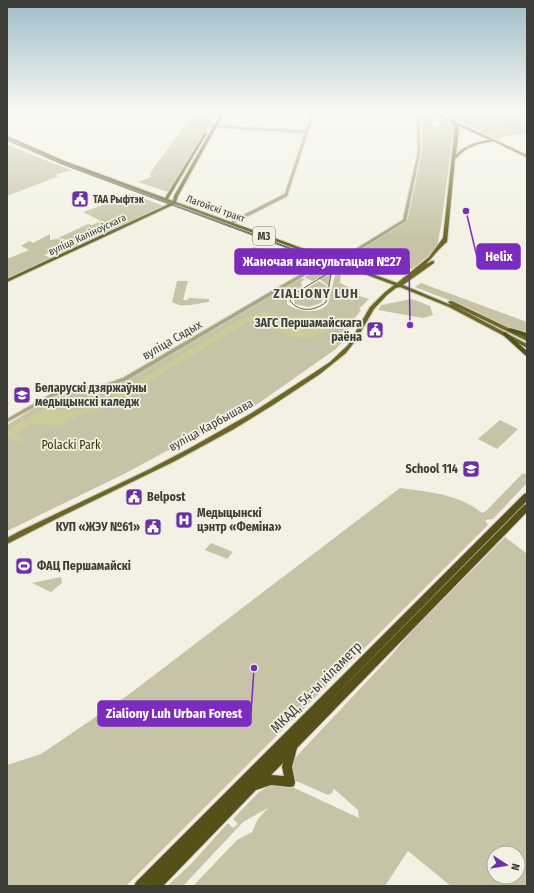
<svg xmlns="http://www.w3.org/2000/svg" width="534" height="893" viewBox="0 0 534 893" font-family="'Fira Sans Condensed',sans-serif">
	<rect width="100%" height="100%" fill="#f2f1e3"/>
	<path fill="#c6c3a6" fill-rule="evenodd" d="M 194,113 L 217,113 L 168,192 L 138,182 L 151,177 L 150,173 Z
		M 422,113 L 437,116 L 433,122 L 433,126 L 440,126 L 439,117 L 454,126 L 441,226 L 437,246 L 431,254 L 412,269 L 359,251 L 403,224 L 408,218 L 422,151 Z
		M 443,113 L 478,113 L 473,123 L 487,127 L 506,122 L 496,113 L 527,113 L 527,132 L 497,139 Z
		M 7,143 L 10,146 L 73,171 L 67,171 L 55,175 L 59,176 L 7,196 Z
		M 133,194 L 163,206 L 83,243 L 58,238 L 88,224 L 92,225 L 101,221 L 83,212 Z
		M 50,234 L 50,240 L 58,239 L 80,245 L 61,253 L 53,251 L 44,255 L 51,258 L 7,278 L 7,259 L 29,250 L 21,246 L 29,241 L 33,243 Z
		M 254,247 L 262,250 L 278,249 L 298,257 L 291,261 L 265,251 L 259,254 L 248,251 Z
		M 322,266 L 332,270 L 329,286 L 318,278 L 313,281 L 305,278 L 305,277 Z
		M 337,268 L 341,270 L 340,283 L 360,292 L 356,295 L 369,299 L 359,309 L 361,310 L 355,318 L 343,341 L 336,349 L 256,405 L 217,424 L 122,475 L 7,531 L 7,425 C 24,415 42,401 62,395 C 83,389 104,389 125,381 L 301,278 L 305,279 L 301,282 L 302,286 L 287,296 L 287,304 C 298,312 318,315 328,304 Z
		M 177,281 L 188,281 L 183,300 L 187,300 L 189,298 L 209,299 L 209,302 C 198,303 182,309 172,302 Z
		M 319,281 L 327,286 L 328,289 L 321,303 L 309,307 L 295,304 L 294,298 L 297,294 Z
		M 421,283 L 527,322 L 527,334 L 511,329 L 469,308 L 415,287 Z
		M 412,299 L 430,306 L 433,315 L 423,318 L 378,310 L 381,305 Z
		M 500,420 L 518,429 L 497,449 L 478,439 Z
		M 523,473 L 527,475 L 527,483 L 493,519 L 485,520 L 488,525 L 126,886 L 7,886 L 7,765 L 41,754 L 128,695 L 400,488 C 429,492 459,494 482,513 L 486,511 Z
		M 505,537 L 527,554 L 527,886 L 451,886 L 408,851 L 385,886 L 193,886 L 237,840 L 252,832 L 258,819 L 268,808 L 243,822 L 183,886 L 167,886 L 189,866 L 228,823 L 233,828 L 238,824 L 233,819 L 259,792 L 271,785 L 288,785 L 359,818 L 358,810 L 333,788 L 333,792 L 328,795 L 294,780 L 292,766 L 294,759 L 389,658 L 409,634 ZM 494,853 L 518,853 L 518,877 L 494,877 Z
		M 211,543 L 233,552 L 227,559 L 205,550 Z
		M 61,577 L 62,583 L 51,592 L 32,583 Z"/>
	<path fill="#cfcb98" d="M 478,113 L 496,113 L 506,122 C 497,126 481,131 473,122 Z
		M 263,312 L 274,313 L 287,319 C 299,313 318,312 326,324 L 325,328 L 328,329 L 326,332 C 317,333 309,341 297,338 C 280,335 267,318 248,322 L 101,410 L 81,415 L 59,426 L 32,423 L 15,434 L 21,435 L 20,438 L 25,440 L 22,443 L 17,440 L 12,440 L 13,437 L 7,438 L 7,430 L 42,410 L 53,409 L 73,411 L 97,406 L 241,319 Z"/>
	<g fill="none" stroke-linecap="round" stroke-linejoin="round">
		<g stroke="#cecdc1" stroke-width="2">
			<path id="minor" d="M 312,113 L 314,113 L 287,196 L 234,223 L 232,223 L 232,221 L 285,194 L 305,133 L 211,127 L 210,125 L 306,131 Z
				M 417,113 L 419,113 L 420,152 L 406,221 L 340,262 L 329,261 L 127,380 L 110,385 L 54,396 L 7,422 L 7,419 L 51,394 L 109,383 L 123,378 L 327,259 L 338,260 L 403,220 L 418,152 Z"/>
		</g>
		<g stroke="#cecdc1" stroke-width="2">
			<path id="major" d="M 221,113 L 224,113 L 178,196 L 176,202 L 397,283 L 429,257 L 443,238 L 455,127 L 451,122 L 433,113 L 437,113 L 527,155 L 527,157 L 526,157 L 493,141 L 479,144 L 468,148 L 464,151 L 455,159 L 447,242 C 443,244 431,259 426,264 L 432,261 L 434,261 L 434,263 L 403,285 L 451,305 L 448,302 L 450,301 L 452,301 L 527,337 L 527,341 L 525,340 L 455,306 L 527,344 L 527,348 L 449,307 L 400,287 L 396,288 L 387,295 L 374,309 L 356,340 L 346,353 L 320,374 L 273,405 L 234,429 L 175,461 L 56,519 L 7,544 L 7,538 L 20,531 L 150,469 L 190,448 L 250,414 L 309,376 L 330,362 L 348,345 L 370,307 L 384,293 L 394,285 L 175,204 L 7,282 L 7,279 L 171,203 L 60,162 L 7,138 L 7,136 L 62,160 L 165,198 L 204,134 L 207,133 L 168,199 L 173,201 L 174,196 ZM 457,125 L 490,140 C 477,142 465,145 456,155 L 459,127 Z"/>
		</g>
		<g stroke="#cecdc1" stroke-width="2">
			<path id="highway" d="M 510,328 L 527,333 L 527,337 L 508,331 L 507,330 Z
				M 505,332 L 507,333 L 527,351 L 527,356 L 525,355 L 503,335 L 503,333 Z
				M 527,493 L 527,501 L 312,719 L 524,505 L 527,504 L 527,512 L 297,748 L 292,767 L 295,782 L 294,786 L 290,787 L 271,785 L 256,790 L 163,886 L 149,886 L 150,884 L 148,886 L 134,886 L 136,882 L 524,494 ZM 283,763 L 282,767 L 284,776 L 271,775 Z"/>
		</g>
		<use href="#minor" fill="#a9a57c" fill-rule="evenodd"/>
		<use href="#major" fill="#6d6625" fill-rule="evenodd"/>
		<use href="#highway" fill="#555017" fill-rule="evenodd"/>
		<path stroke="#606059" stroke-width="1" d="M 7,139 L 56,161 L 325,261 L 330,264 L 332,269 L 326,302 C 315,311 300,313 290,301 L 291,296 L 330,272 L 330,266 L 325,262 L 64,165 L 7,140"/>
	</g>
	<linearGradient id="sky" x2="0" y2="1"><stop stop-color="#9ebdc8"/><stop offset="0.47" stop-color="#f9f9f2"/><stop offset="1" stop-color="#f9f9f2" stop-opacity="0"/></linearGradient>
	<rect width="534" height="238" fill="url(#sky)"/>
	<defs>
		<g id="civic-square" transform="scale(0.9)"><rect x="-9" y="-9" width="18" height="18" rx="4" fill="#6c30a6" stroke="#f2f1e3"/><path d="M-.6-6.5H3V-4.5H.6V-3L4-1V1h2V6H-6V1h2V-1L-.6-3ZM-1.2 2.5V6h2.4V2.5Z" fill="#fff"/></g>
		<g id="university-square" transform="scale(0.9)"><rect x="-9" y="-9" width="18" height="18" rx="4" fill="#6c30a6" stroke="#f2f1e3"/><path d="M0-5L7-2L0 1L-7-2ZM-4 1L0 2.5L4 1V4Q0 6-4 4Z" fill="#fff"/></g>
		<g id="school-square" transform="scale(0.9)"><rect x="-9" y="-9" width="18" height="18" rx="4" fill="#6c30a6" stroke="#f2f1e3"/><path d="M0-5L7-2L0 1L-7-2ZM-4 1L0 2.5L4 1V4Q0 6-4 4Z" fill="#fff"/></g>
		<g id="hospital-square" transform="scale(0.9)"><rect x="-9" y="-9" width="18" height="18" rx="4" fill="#6c30a6" stroke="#f2f1e3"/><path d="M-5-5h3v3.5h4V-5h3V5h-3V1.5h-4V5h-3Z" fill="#fff"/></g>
		<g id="stadium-square" transform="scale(0.9)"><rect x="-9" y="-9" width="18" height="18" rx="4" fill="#6c30a6" stroke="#f2f1e3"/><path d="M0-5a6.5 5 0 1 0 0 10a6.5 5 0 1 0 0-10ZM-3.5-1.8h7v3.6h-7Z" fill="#fff"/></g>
	</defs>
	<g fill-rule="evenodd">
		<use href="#civic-square" x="80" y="199"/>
		<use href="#civic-square" x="375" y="330"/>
		<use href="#university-square" x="22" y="395"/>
		<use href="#school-square" x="471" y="469"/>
		<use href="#civic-square" x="134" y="497"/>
		<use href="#hospital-square" x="184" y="520"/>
		<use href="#civic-square" x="153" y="527"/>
		<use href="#stadium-square" x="24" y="566"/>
	</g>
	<g text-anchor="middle" stroke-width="3.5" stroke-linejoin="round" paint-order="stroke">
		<g font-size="10" font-weight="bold" fill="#3d3d38" stroke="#f2f1e3" text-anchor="start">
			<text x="93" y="203">ТАА Рыфтэк</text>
		</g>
		<g font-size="10" fill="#3d3d38" stroke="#f2f1e3">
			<text transform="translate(216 208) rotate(20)" y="4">Лагойскі тракт</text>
			<text transform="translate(87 234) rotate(-25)" y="4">вуліца Каліноўскага</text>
		</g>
		<rect fill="#f2f1e3" stroke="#73736b" stroke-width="1" x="253" y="227" width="22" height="18" rx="3"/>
		<g font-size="11" font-weight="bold" fill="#3d3d38">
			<text x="264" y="240">М3</text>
		</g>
		<g font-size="12" font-weight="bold" fill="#3d3d38" stroke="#f2f1e3" text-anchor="start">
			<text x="362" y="327" text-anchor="end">ЗАГС Першамайскага<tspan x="362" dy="14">раёна</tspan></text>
			<text x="35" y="392">Беларускі дзяржаўны<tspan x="35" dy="14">медыцынскі каледж</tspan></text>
			<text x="458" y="473" text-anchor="end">School 114</text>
			<text x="147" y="501">Belpost</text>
			<text x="197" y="517">Медыцынскі<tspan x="197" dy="14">цэнтр «Феміна»</tspan></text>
			<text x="140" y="531" text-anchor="end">КУП «ЖЭУ №61»</text>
			<text x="37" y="570">ФАЦ Першамайскі</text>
		</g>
		<g font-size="12" fill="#3d3d38" stroke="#f2f1e3">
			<text transform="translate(172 340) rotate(-30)" y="4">вуліца Сядых</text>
			<text transform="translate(211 425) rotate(-29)" y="4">вуліца Карбышава</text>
		</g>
		<g font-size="12" fill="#363208" stroke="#f2f1e3">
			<text x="71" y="449">Polacki Park</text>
		</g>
		<g font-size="13" font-weight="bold" letter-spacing="1" fill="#48483d" stroke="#f2f1e3">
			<text x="316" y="298">ZIALIONY LUH</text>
		</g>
		<g font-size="14" fill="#3d3d38" stroke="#f2f1e3">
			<text transform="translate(316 687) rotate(-45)" y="5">МКАД, 54-ы кіламетр</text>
		</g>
	</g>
	<path fill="none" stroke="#7b2cbf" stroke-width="1.5" d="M466 211L477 257M410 325L409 262M254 668L251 713"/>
	<g fill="#7b2cbf" stroke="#f2f1e3" stroke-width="1.5">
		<circle cx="466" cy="211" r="4"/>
		<circle cx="410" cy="325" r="4"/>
		<circle cx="254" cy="668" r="4"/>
	</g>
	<g fill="#7b2cbf" stroke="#7b2cbf" stroke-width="1.5">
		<rect x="477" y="244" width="43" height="25" rx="4"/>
		<rect x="235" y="249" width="174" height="25" rx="4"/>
		<rect x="98" y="701" width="153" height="25" rx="4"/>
	</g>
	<g font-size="13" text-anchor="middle" font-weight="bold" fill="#fff">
		<text x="499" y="261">Helix</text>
		<text x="322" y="266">Жаночая кансультацыя №27</text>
		<text x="174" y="718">Zialiony Luh Urban Forest</text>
	</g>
	<rect width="534" height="893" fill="none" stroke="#3d3d38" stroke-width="16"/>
	<g transform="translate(506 865) rotate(102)"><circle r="19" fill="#f2f1e3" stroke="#aaa99f"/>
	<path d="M0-3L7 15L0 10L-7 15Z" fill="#6c30a6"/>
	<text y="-6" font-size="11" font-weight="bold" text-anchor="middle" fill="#3d3d38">N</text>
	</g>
</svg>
